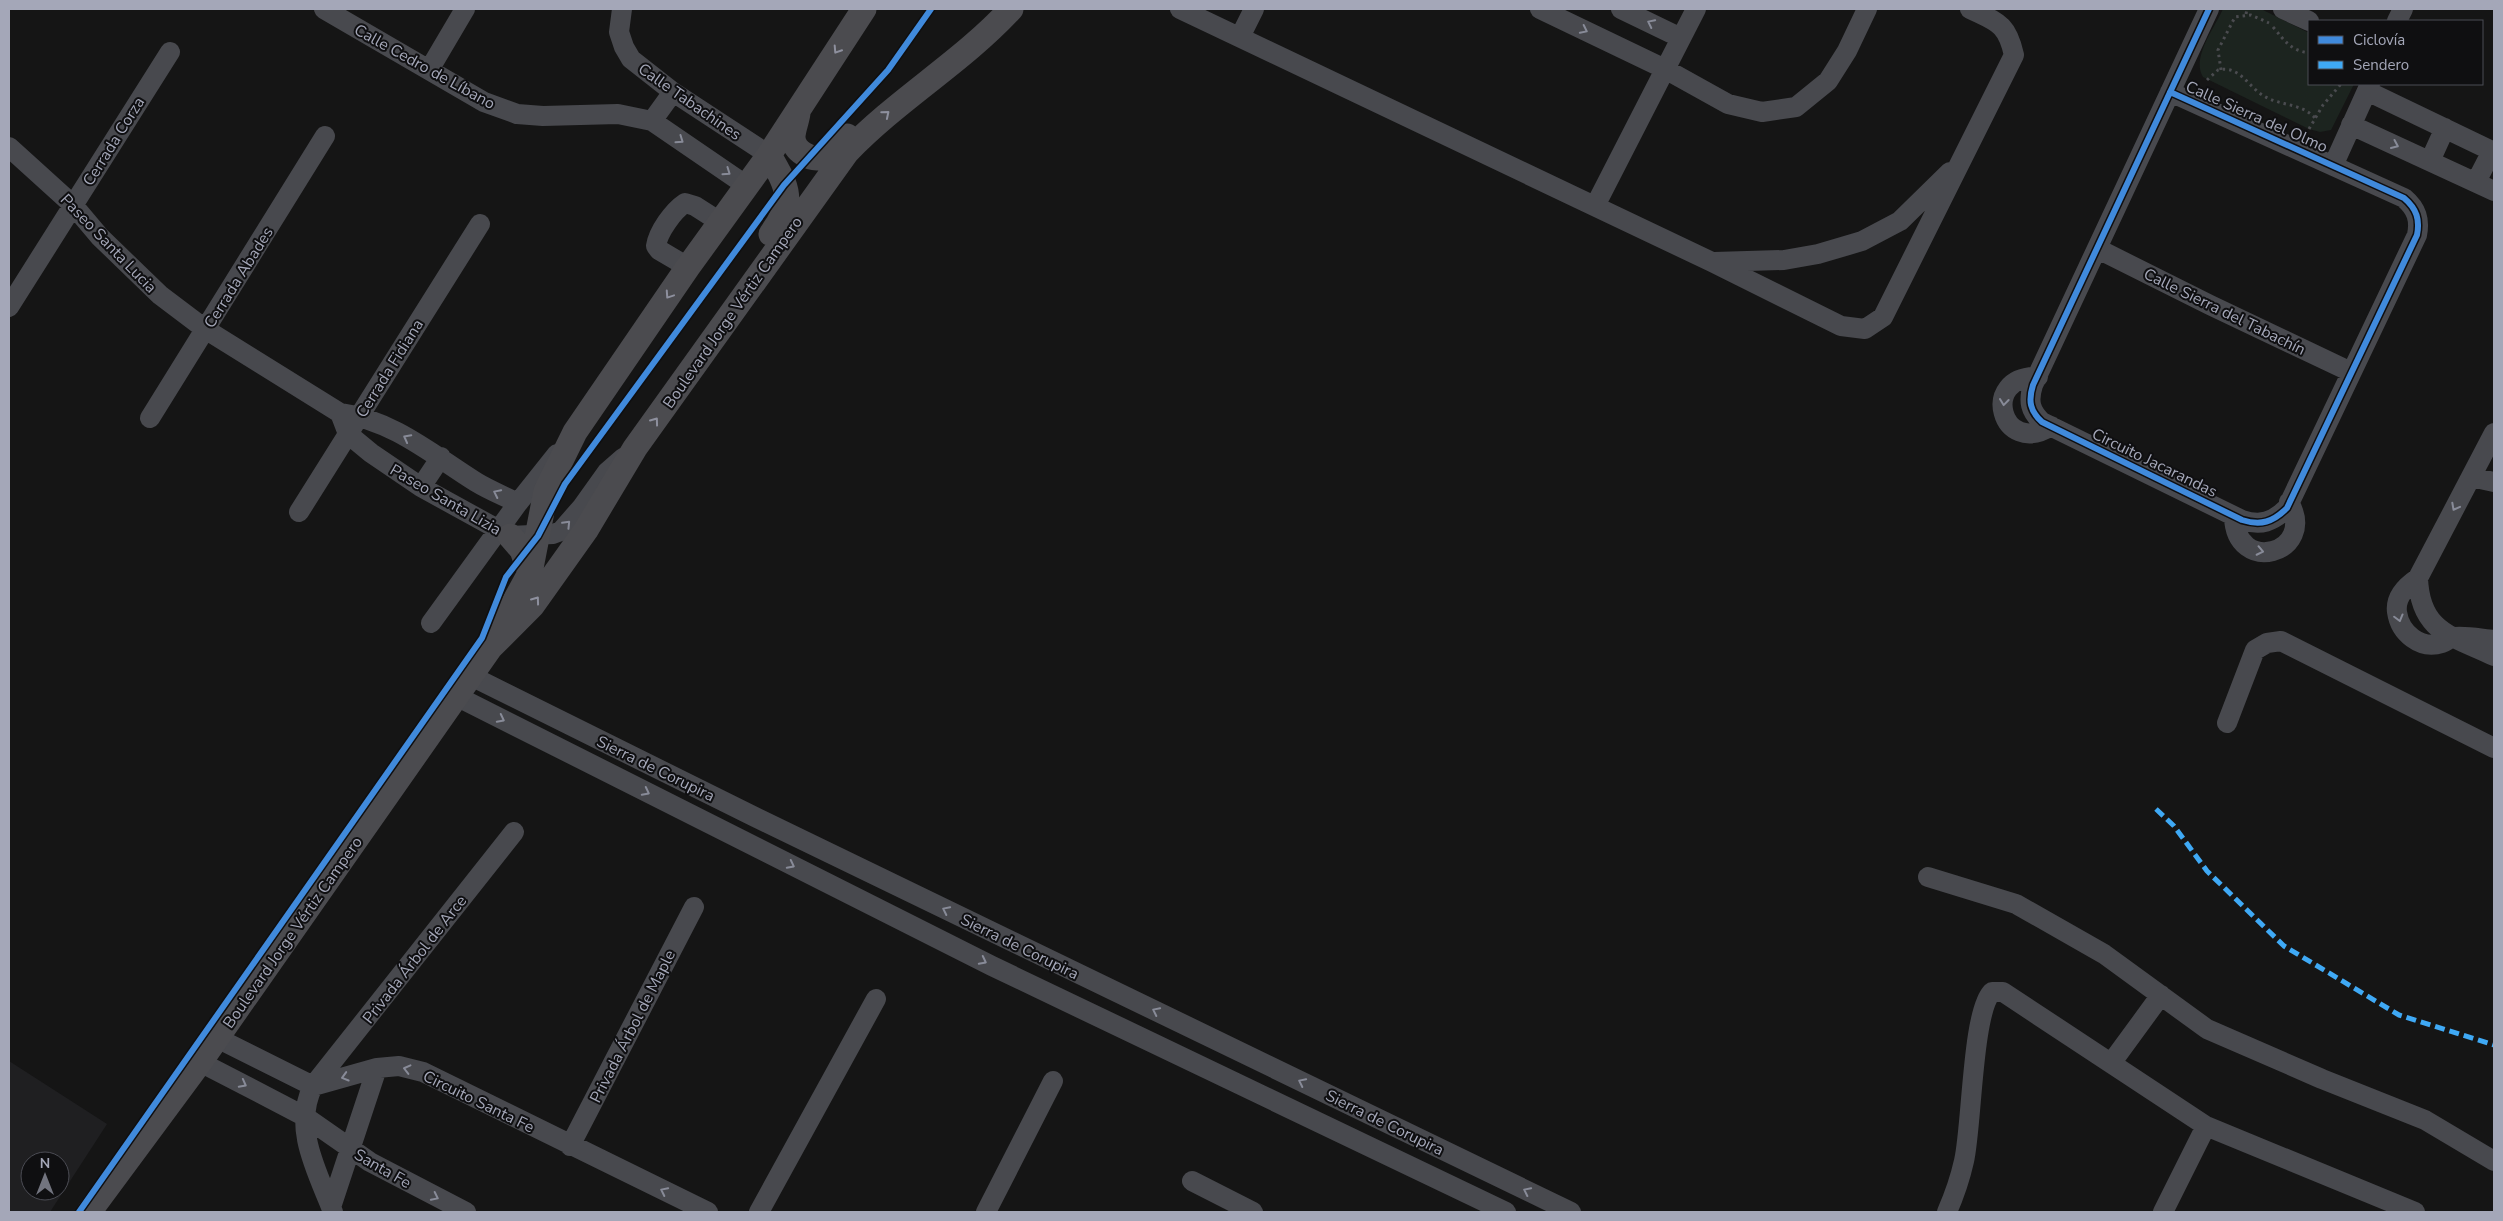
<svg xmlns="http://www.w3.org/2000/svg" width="2503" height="1221" viewBox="0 0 2503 1221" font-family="'Nunito Sans',sans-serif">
	<rect width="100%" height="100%" fill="#151515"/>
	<path fill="#1f1f21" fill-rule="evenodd" d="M 9,1061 L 107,1124 L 50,1212 L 9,1212 ZM 30,1161 L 60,1161 L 60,1191 L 30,1191 Z"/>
	<path fill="#1c241f" d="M 2223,9 L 2261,9 L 2309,33 L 2309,84 L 2354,84 L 2331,130 L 2320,132 L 2309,129 L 2203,77 C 2191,58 2215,27 2223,9 Z"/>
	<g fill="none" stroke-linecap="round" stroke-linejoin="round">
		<path stroke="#4a4b4f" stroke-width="3" stroke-dasharray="2.5 4" stroke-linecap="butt" d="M 2246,14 L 2247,9
			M 2273,27 C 2285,41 2290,50 2309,53
			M 2221,70 L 2218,50 L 2235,17 L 2251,15 L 2269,23
			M 2207,80 L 2218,70 C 2240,65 2248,87 2264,96 C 2280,106 2302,103 2315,118
			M 2309,129 L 2323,105 L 2341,84"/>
		<path stroke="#48494e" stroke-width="20" d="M 324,9 L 484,102 L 517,114 L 543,116 L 618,114 L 652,121 L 747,186
			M 622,9 L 619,32 L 624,47 L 631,59 L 673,92 L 769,155
			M 1180,9 L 1712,262 L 1841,326 L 1865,329 L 1883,317 L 2014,55 C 2007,23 1997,22 1970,9
			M 1540,9 L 1665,69 L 1728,104 L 1762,112 L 1796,107 L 1828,81 L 1847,51 L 1867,9
			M 1621,9 L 1681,38
			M 2283,9 L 2309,21
			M 2397,21 L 2403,9
			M 1240,37 L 1254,9
			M 429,70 L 465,9
			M 2367,91 L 2494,152
			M 2170,92 L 2404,198 C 2417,209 2420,220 2417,235 L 2287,508 C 2273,522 2261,526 2242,520 L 2042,422 C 2030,411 2028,401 2033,385 L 2209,9
			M 652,121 L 673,92
			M 2351,125 L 2494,191
			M 9,147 L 73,205 L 100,237 L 160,295 L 205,329 L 340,413 C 392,420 433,455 476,482 C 489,490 504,496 518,503
			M 2430,161 L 2445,128
			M 2333,166 L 2370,84
			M 2476,182 L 2492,151
			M 1595,206 L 1696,9
			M 2098,249 L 2210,305 L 2351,372
			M 1714,262 L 1784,260 L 1818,254 L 1862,241 L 1900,221 L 1950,172
			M 688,267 L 659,250 L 656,246 C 658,232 673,211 685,203 L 695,206 L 720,222
			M 9,307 L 170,52
			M 2038,377 C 1979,375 2001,458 2051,426
			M 340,413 L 348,434 L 371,453 L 421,487 L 510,536 L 553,534 L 561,531 L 582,507 L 607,472 L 623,458
			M 150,418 L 325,136
			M 2494,433 L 2418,578 C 2420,632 2452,636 2494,656
			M 2471,477 L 2494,482
			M 421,487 L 441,457
			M 299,512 L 480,224
			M 2234,516 C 2235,576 2318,554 2289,502
			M 2418,578 C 2406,586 2395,597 2397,612 C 2400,633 2420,650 2442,643 C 2446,642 2450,637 2455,637 C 2468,636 2482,639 2494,640
			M 431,623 L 518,503 L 557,454
			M 471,676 L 755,817 L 1571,1212
			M 458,697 L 992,966 L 1506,1212
			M 2227,723 L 2255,650 L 2267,643 L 2281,641 L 2494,748
			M 1928,877 L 2016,904 L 2104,954 L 2207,1029 L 2322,1079 L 2425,1120 L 2494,1161
			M 217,1038 L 313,1086 L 377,1068 L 399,1066 L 423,1072 L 708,1212
			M 200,1062 L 304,1116 L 370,1162 L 466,1212
			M 2112,1062 L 2161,995
			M 570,1146 L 694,907
			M 1192,1181 L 1253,1212
			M 331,1207 L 377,1068
			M 333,1212 C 318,1173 292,1128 313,1086 L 514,832
			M 759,1212 L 876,999
			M 986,1212 L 1053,1081
			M 1947,1212 C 1954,1196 1960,1179 1964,1161 C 1972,1127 1972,1012 1992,992 L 2003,992 L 2206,1126 L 2415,1212
			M 2163,1212 L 2206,1126"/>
		<path stroke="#4b4b4f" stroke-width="25" d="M 798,113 C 797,121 793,130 793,137 C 793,151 811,161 823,157 C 834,153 835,140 847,136
			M 769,155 C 789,189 795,201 771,234
			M 510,536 L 522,550 L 530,573
			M 500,628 L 530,573 L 546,491 L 575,432 L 688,267 L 769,155 L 864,9
			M 89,1212 L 200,1062 L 490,648 L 532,606 L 586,530 L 635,448 L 847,152 C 898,99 962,62 1011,9"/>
		<path stroke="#3fa9f5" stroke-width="5" stroke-dasharray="10 5" stroke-linecap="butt" d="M 2156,809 L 2174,826 L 2207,871 L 2284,946 L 2399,1015 L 2494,1045"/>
		<g stroke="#0f0f11" stroke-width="9">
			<path id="cycleway" d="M 2170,92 L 2404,198 C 2417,209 2420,220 2417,235 L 2287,508 C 2273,522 2261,526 2242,520 L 2042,422 C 2030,411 2028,401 2033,385 L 2209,9
				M 79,1212 L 482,638 L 506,577 L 538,536 L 565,484 L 784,185 L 888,70 L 931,9"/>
		</g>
		<use href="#cycleway" stroke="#408adc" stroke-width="6"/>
	</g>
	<defs><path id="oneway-chevron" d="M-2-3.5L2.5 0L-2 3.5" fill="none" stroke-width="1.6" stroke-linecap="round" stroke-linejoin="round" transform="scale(1.25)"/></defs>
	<g stroke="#888b98">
		<use href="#oneway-chevron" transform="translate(1651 23) rotate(-154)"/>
		<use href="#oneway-chevron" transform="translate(1584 30) rotate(26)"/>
		<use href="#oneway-chevron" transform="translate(680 140) rotate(35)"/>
		<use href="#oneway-chevron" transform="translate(2395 145) rotate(24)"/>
		<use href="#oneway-chevron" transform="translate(727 172) rotate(35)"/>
		<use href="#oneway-chevron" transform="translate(2004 402) rotate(97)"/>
		<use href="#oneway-chevron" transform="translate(407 438) rotate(-152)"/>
		<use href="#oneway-chevron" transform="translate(497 493) rotate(-154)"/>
		<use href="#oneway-chevron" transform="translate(2455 507) rotate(118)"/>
		<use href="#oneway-chevron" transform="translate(567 524) rotate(-46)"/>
		<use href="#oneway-chevron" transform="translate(2260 551) rotate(12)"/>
		<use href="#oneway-chevron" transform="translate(2399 618) rotate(75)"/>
		<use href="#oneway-chevron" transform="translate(501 719) rotate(27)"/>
		<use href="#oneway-chevron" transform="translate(646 792) rotate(27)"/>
		<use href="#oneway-chevron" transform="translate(791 865) rotate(27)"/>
		<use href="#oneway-chevron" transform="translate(946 910) rotate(-154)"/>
		<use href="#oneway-chevron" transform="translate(983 961) rotate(27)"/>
		<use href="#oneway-chevron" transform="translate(1156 1011) rotate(-154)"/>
		<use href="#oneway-chevron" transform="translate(407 1069) rotate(-166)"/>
		<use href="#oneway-chevron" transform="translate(345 1077) rotate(164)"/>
		<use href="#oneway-chevron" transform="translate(1302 1082) rotate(-154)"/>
		<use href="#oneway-chevron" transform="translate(243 1084) rotate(28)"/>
		<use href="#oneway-chevron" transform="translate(664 1191) rotate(-154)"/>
		<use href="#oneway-chevron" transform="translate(1527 1191) rotate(-154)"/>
		<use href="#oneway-chevron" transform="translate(435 1197) rotate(26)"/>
	</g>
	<g stroke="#8e909e">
		<use href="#oneway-chevron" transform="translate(837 50) rotate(123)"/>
		<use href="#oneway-chevron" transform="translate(886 114) rotate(-40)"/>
		<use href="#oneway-chevron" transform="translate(669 295) rotate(124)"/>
		<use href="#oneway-chevron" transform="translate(655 421) rotate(-54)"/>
		<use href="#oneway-chevron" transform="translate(536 600) rotate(-54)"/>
	</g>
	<g text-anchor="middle" stroke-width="4" stroke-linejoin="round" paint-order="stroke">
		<g font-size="16" fill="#a4a7b8" stroke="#0f0f11">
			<text transform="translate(425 66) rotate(29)" y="6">Calle Cedro de Líbano</text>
			<text transform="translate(690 101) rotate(35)" y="6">Calle Tabachines</text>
			<text transform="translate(2257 116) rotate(24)" y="6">Calle Sierra del Olmo</text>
			<text transform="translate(113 141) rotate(-58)" y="6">Cerrada Corza</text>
			<text transform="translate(109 243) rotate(46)" y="6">Paseo Santa Lucia</text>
			<text transform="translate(238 277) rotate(-58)" y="6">Cerrada Abades</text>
			<text transform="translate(2225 311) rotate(26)" y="6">Calle Sierra del Tabachín</text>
			<text transform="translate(732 312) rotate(-55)" y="6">Boulevard Jorge Vértiz Campero</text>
			<text transform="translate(389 368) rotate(-58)" y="6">Cerrada Fidiana</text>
			<text transform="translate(2155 462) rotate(26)" y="6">Circuito Jacarandas</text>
			<text transform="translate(446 499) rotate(30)" y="6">Paseo Santa Lizia</text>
			<text transform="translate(656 768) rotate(26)" y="6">Sierra de Corupira</text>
			<text transform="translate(292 932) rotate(-55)" y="6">Boulevard Jorge Vértiz Campero</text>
			<text transform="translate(1020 946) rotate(26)" y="6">Sierra de Corupira</text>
			<text transform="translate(414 959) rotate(-52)" y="6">Privada Árbol de Arce</text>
			<text transform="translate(632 1026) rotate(-63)" y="6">Privada Árbol de Maple</text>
			<text transform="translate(479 1101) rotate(26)" y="6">Circuito Santa Fe</text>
			<text transform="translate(1385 1122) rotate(26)" y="6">Sierra de Corupira</text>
			<text transform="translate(383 1168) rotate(30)" y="6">Santa Fe</text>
		</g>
	</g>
	<rect width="2503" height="1221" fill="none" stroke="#a4a7b8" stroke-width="20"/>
	<rect x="2308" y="20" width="175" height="65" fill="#0f0f11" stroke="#4b4c54"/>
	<rect x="2318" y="36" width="25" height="8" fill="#408adc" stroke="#4b4c54"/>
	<text x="2353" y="45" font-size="15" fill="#a4a7b8">Ciclovía</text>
	<rect x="2318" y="61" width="25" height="8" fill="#3fa9f5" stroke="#4b4c54"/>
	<text x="2353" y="70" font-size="15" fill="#a4a7b8">Sendero</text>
	<g transform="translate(45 1176)"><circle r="24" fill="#0f0f11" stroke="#4b4c54"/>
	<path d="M0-4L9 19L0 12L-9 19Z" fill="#72747f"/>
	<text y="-8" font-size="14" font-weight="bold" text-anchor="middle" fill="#a4a7b8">N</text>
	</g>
</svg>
